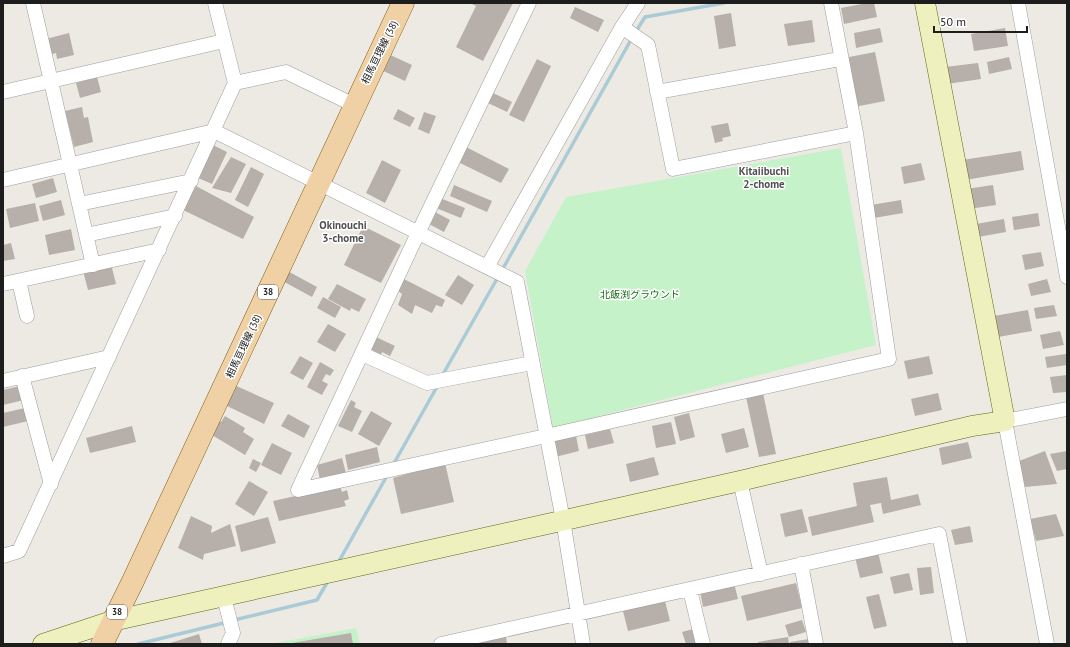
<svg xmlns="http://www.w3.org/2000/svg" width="1070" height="647" viewBox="0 0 1070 647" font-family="'PT Sans','Noto Sans JP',sans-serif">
	<rect width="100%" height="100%" fill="#edeae4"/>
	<path fill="#c6f2ca" d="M 841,148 L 876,345 L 553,428 L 525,271 L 566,197 Z
		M 356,628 L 360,644 L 270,644 Z"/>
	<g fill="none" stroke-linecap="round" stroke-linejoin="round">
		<path stroke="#aacbd5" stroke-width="3.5" d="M 635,33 L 645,17 L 724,3
			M 501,272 L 632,38
			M 442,376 L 498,277
			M 393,465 L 438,385
			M 338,563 L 388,474
			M 234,620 L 317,600 L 328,581
			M 138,644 L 228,622"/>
	</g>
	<path fill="#b6afaa" d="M 470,3 L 513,3 L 483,61 L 456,47 L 476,6 Z
		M 867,3 L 874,3 L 877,17 L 844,24 L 841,8 Z
		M 575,7 L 604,20 L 598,32 L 570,18 Z
		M 731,13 L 736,46 L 719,49 L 714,16 Z
		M 812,20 L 815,42 L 788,46 L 784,24 Z
		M 880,28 L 883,42 L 856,48 L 854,33 Z
		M 1005,28 L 1008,46 L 974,51 L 971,34 Z
		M 69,33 L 74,55 L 57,59 L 56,53 L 46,56 L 42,40 Z
		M 875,52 L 885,101 L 854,107 L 844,58 Z
		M 386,53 L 412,65 L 405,81 L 379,69 Z
		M 1009,57 L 1012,69 L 989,74 L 987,62 Z
		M 537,59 L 551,66 L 524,122 L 509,115 Z
		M 978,63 L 981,79 L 947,84 L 945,67 Z
		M 97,77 L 101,92 L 80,98 L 76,83 Z
		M 493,93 L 512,102 L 507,112 L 488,103 Z
		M 82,107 L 84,118 L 88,117 L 93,142 L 74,147 L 65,111 Z
		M 398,109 L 415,118 L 410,127 L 393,119 Z
		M 424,112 L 436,116 L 429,134 L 418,129 Z
		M 728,123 L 731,136 L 722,138 L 723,141 L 715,143 L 711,126 Z
		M 213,145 L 227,152 L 212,184 L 196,177 Z
		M 466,147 L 509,169 L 501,183 L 458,162 Z
		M 1021,151 L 1024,170 L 965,180 L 962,160 Z
		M 231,157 L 246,164 L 231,193 L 212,188 Z
		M 382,160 L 401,170 L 385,203 L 366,193 Z
		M 921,163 L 925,180 L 904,184 L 901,167 Z
		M 251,167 L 264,174 L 248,207 L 235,200 Z
		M 53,178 L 57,192 L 36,198 L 32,184 Z
		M 454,185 L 492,201 L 487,212 L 450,196 Z
		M 993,185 L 996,205 L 969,209 L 966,189 Z
		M 196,186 L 254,217 L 243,239 L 183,210 Z
		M 440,198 L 465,208 L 461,218 L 436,208 Z
		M 61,200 L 65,215 L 43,221 L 39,206 Z
		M 901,200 L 903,213 L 874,218 L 871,205 Z
		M 35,203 L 39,221 L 10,228 L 6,209 Z
		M 435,212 L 450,220 L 444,232 L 429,224 Z
		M 1038,213 L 1040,226 L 1014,230 L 1012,217 Z
		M 1004,219 L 1006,232 L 978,237 L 976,224 Z
		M 363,226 L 401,245 L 381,283 L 344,265 Z
		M 71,229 L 75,250 L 49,255 L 45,235 Z
		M 11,243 L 15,259 L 3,261 L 3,245 Z
		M 1041,252 L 1044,266 L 1025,270 L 1022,255 Z
		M 111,264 L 116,284 L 88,290 L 83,271 Z
		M 282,268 L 317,287 L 312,297 L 277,278 Z
		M 458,275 L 474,285 L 462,305 L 445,295 Z
		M 400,277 L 445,300 L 442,307 L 436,305 L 432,313 L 415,305 L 412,314 L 398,305 L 402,294 L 395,288 Z
		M 1047,279 L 1051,292 L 1031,296 L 1028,284 Z
		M 337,284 L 366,299 L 359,312 L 351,308 L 350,311 L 328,299 Z
		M 323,297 L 341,307 L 335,318 L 317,308 Z
		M 1054,305 L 1057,316 L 1036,319 L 1034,308 Z
		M 1028,310 L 1032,331 L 998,337 L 994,316 Z
		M 328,324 L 346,334 L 335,352 L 317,342 Z
		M 1060,331 L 1064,345 L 1043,349 L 1040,335 Z
		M 376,337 L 395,346 L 390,356 L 382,352 L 381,355 L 370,349 Z
		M 1066,354 L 1067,365 L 1047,368 L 1045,357 Z
		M 300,356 L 313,363 L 303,380 L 290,373 Z
		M 929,356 L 933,374 L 908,379 L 904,361 Z
		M 320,362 L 334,370 L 330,376 L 326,374 L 322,381 L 328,384 L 322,395 L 307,387 Z
		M 1067,375 L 1067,392 L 1053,393 L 1050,377 Z
		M 232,384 L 274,403 L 264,424 L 223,404 Z
		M 20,386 L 24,400 L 3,405 L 3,390 Z
		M 763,393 L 776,454 L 759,457 L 746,397 Z
		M 938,393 L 942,410 L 915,416 L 911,399 Z
		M 351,400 L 356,403 L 354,407 L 362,411 L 352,432 L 338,426 Z
		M 25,408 L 28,421 L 3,427 L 3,413 Z
		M 371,411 L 392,423 L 379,446 L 358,434 Z
		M 689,413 L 695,437 L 680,441 L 674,417 Z
		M 288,414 L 310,426 L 304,438 L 281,426 Z
		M 225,416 L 245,428 L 243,432 L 254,439 L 245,455 L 207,432 L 215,419 L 221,422 Z
		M 671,422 L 676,444 L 656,448 L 652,426 Z
		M 132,426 L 136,442 L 90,453 L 86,438 Z
		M 744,428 L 749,447 L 726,453 L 721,434 Z
		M 610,429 L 614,443 L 588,449 L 585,435 Z
		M 576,436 L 579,451 L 555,457 L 552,442 Z
		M 968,442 L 972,458 L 942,465 L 939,448 Z
		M 272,443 L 292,453 L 281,475 L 261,465 Z
		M 377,447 L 380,462 L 348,470 L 345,455 Z
		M 1045,451 L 1057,484 L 1025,487 L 1019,461 Z
		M 1067,451 L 1067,469 L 1057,471 L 1050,454 Z
		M 654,457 L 659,475 L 630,482 L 626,464 Z
		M 342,458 L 346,473 L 320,480 L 317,465 Z
		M 253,459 L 261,463 L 256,472 L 249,468 Z
		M 445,463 L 454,502 L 401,514 L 393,478 Z
		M 887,477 L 891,500 L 918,494 L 921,505 L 883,514 L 881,503 L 870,505 L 874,522 L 812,536 L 808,517 L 857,506 L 853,483 Z
		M 249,481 L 268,492 L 254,516 L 235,504 Z
		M 340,486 L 342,492 L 347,490 L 349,499 L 344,501 L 346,506 L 279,521 L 273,501 Z
		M 802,509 L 808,532 L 785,537 L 780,514 Z
		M 1056,514 L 1064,536 L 1036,541 L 1030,519 Z
		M 191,516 L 212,526 L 211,533 L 230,524 L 236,546 L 204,554 L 203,560 L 178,548 Z
		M 268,517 L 276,543 L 241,552 L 235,526 Z
		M 970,526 L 973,542 L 955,545 L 951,530 Z
		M 878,552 L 883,573 L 860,578 L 855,557 Z
		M 931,567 L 934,593 L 920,595 L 917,568 Z
		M 909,573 L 913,590 L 894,594 L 890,577 Z
		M 734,583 L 738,599 L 703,607 L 700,591 Z
		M 796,583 L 802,608 L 747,621 L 741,596 Z
		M 879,594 L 887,626 L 874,629 L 866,597 Z
		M 665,601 L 670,621 L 628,631 L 623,611 Z
		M 802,620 L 806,632 L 789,637 L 785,625 Z
		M 693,629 L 697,644 L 686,644 L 682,632 Z
		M 351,633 L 353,644 L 293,644 L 292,643 Z
		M 199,634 L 202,644 L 167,644 Z
		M 506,636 L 507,644 L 482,644 L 481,641 Z
		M 788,637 L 789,644 L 758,644 L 758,642 Z
		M 809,639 L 809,644 L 790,644 L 790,642 Z"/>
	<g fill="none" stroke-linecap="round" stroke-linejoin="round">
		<g stroke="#9e9e9e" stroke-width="15">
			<path id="street" d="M 33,3 L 93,265
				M 529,3 L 418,233 L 298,490 L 546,436 L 889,359 L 856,133 L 831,3
				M 1018,3 L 1067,277
				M 622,27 L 648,45 L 673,169 L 856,133
				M 235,83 L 286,72 L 354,105
				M 3,92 L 224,41
				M 657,92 L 840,59
				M 3,180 L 214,131 L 517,282 L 563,520 L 583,644
				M 79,204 L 191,181
				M 86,235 L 175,216
				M 487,267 L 622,27 L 638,3
				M 19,281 L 27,316
				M 3,284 L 159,250
				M 362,354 L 427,383 L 532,363
				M 22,376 L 51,484
				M 3,381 L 109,357
				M 740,481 L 761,574
				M 3,556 L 19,551 L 235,83 L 215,3
				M 801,564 L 816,644
				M 690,590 L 703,644
				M 224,597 L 233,633 L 228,644
				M 441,644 L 939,534 L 960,644
				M 1047,644 L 1005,421 L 1067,409"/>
		</g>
		<g stroke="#5d6612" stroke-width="21">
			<path id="secondary" d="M 43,644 L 112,621 L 740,481 L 972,426 L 1005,421 L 925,3"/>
		</g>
		<g stroke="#845f12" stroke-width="23">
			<path id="primary" d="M 102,644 L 133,581 L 403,3"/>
		</g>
		<use href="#street" stroke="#fff" stroke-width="14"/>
		<use href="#secondary" stroke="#eef1be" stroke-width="20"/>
		<use href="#primary" stroke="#f0d1a6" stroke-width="22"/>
	</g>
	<g text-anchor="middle" stroke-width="3" stroke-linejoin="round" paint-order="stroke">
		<g fill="#fff" stroke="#616161" stroke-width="1">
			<rect x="258" y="285" width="20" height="14" rx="3"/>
			<rect x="107" y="605" width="20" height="14" rx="3"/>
		</g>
		<g font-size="9" font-weight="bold" fill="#1d1d1d">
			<text x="268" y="295">38</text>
			<text x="117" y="615">38</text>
		</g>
		<g font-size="10" fill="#1d1d1d" stroke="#fff">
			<text transform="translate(379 52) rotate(-64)" y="4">相馬亘理線 (38)</text>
			<text transform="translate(243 346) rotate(-65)" y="4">相馬亘理線 (38)</text>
		</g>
		<g font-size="10" fill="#196e20" stroke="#fff">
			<text x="640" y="298">北飯渕グラウンド</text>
		</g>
		<g font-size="11" font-weight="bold" fill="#505050" stroke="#fff">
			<text x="764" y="175">Kitaiibuchi<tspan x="764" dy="13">2-chome</tspan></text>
			<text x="343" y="229">Okinouchi<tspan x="343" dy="13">3-chome</tspan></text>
		</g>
	</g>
	<rect width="1070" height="647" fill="none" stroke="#1d1d1d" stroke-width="8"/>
	<path d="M934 26v6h93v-6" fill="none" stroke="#1d1d1d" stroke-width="2"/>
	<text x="940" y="26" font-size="12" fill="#1d1d1d" stroke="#ffffff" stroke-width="3" paint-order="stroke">50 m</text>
</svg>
